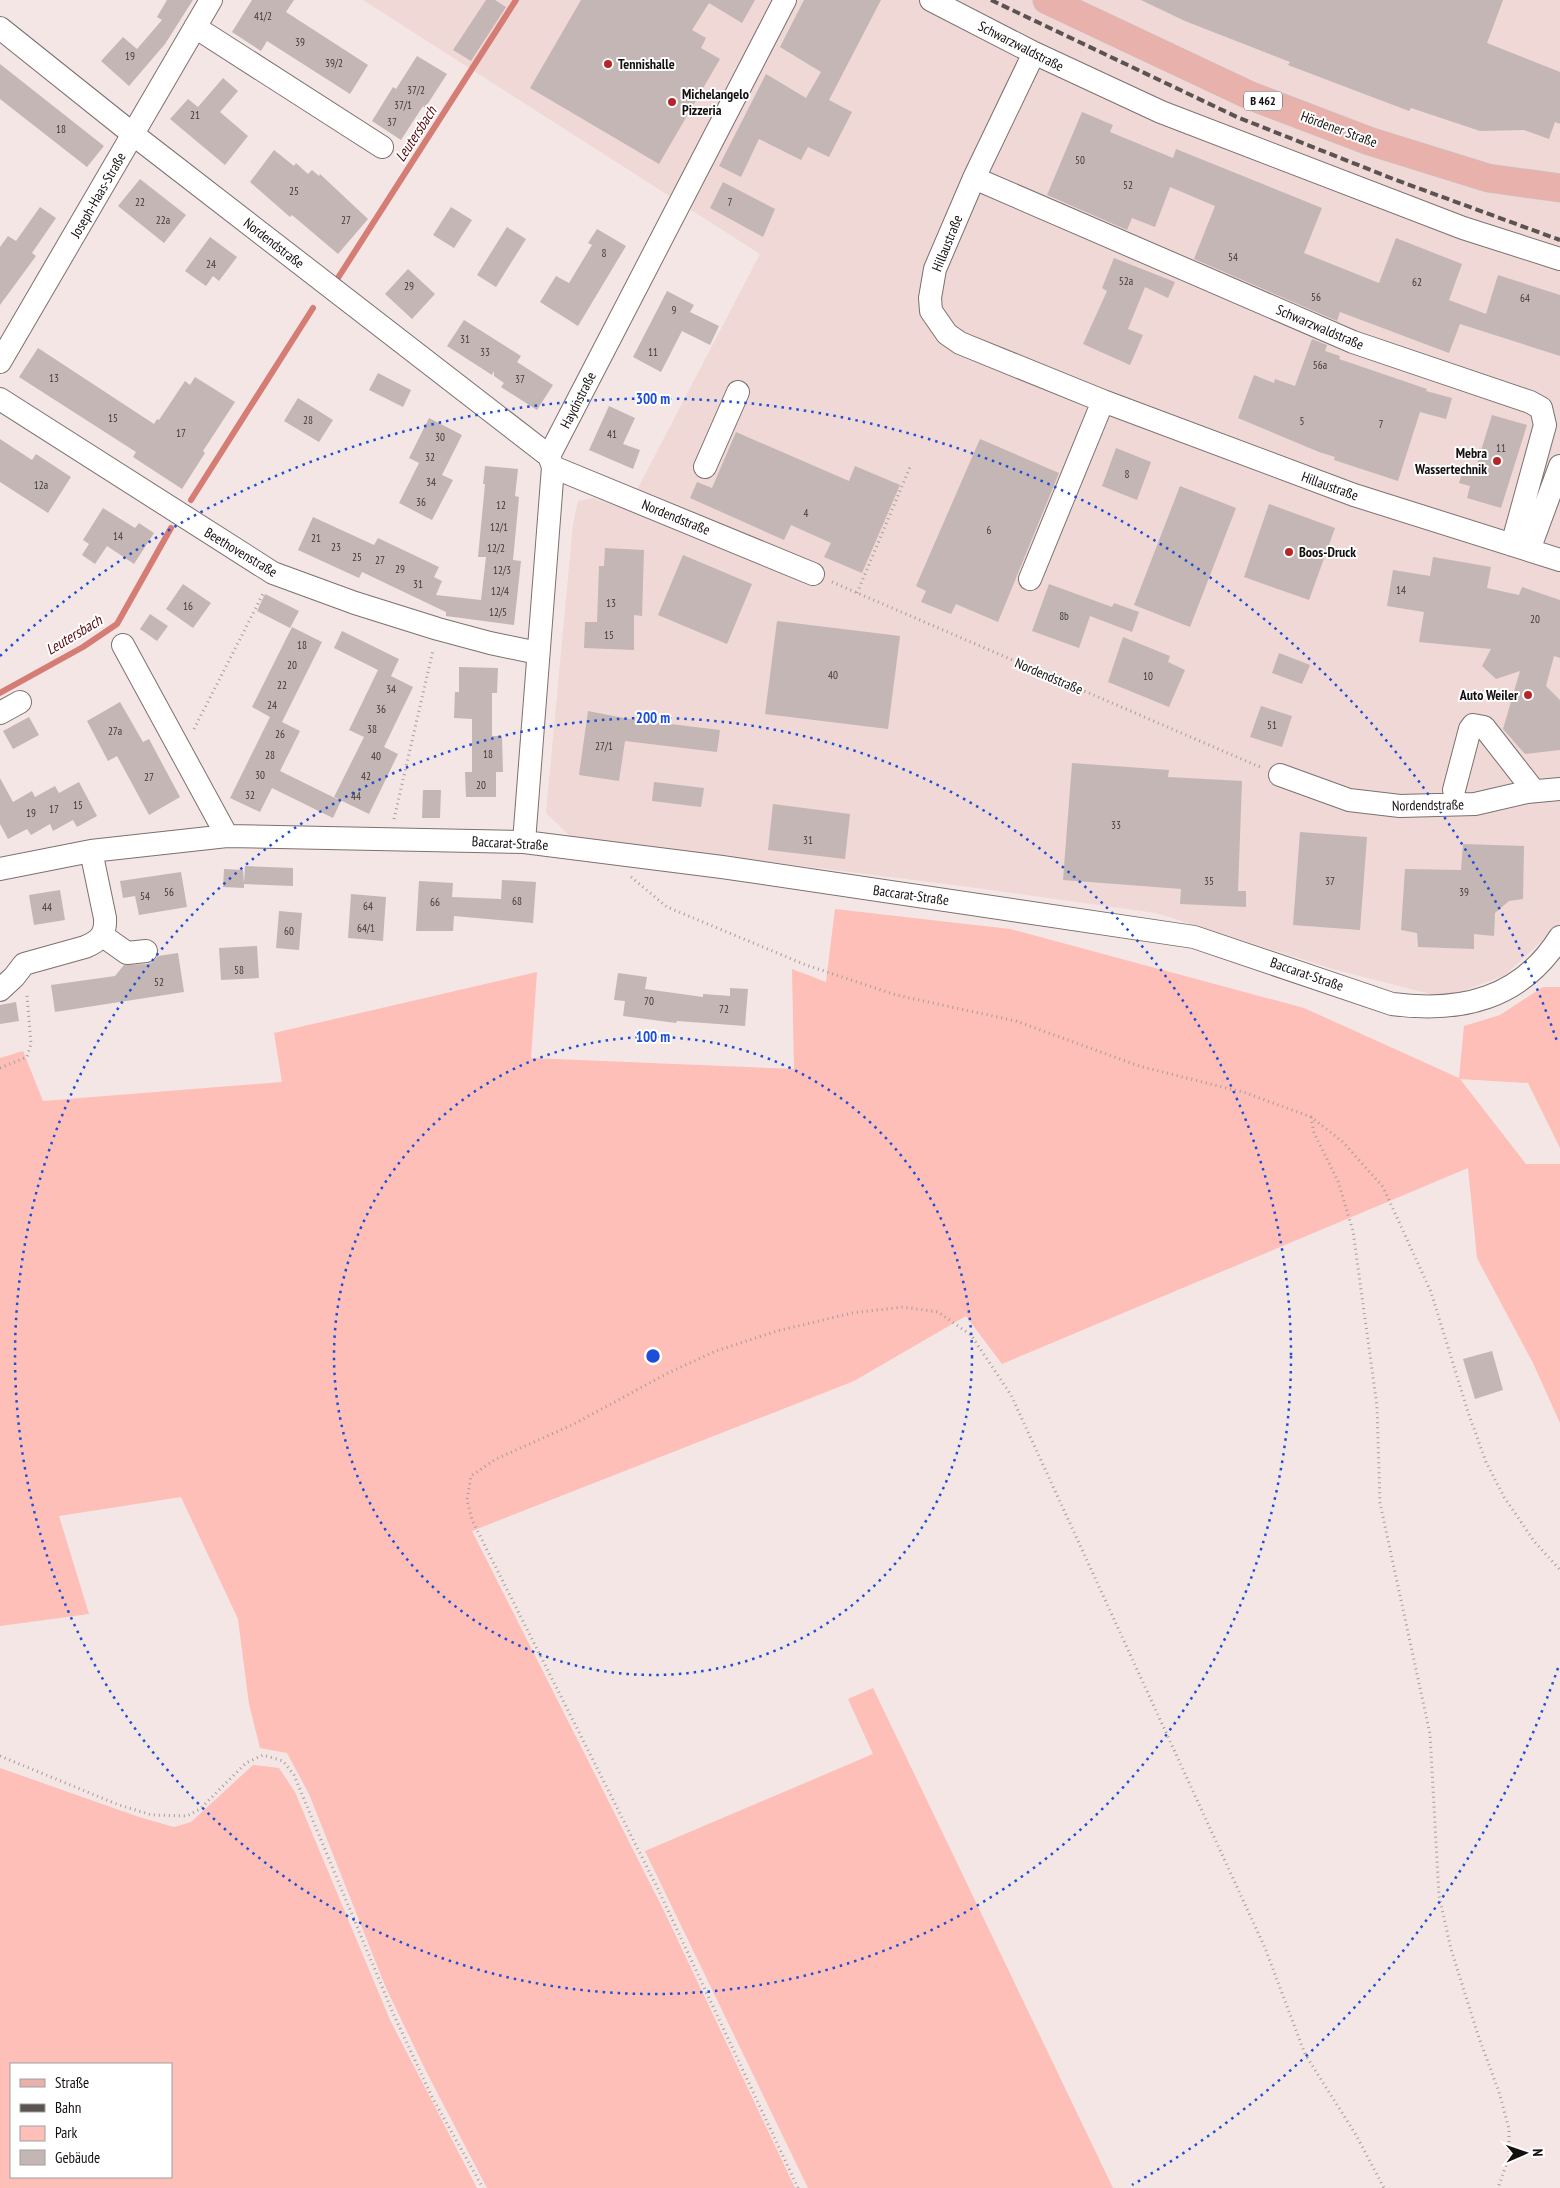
<svg xmlns="http://www.w3.org/2000/svg" width="1560" height="2188" viewBox="0 0 1560 2188" font-family="'PT Sans Narrow',sans-serif">
	<rect width="100%" height="100%" fill="#f3e6e4"/>
	<path fill="#efd8d6" d="M 363,0 L 1560,0 L 1560,924 L 1505,975 L 1445,998 L 1333,969 L 1156,913 L 977,888 L 571,837 L 546,813 L 573,524 L 578,501 L 593,498 L 630,511 L 639,486 L 760,254 Z"/>
	<path fill="#fdbfb8" fill-rule="evenodd" d="M 835,909 L 1010,929 L 1304,1008 L 1459,1078 L 1464,1026 L 1500,1015 L 1543,987 L 1560,987 L 1560,1148 L 1528,1083 L 1460,1079 L 1526,1164 L 1560,1164 L 1560,1423 L 1533,1363 L 1477,1258 L 1468,1168 L 1002,1364 L 966,1316 L 854,1381 L 472,1531 L 665,1913 L 795,2188 L 487,2188 L 427,2073 L 386,1988 L 309,1794 L 287,1753 L 260,1748 L 249,1704 L 238,1619 L 181,1497 L 59,1516 L 89,1614 L 0,1626 L 0,1058 L 23,1051 L 43,1101 L 282,1082 L 274,1033 L 537,972 L 531,1058 L 794,1069 L 792,969 L 826,982 Z
		M 873,1688 L 1113,2188 L 808,2188 L 645,1851 L 873,1754 L 848,1699 Z
		M 253,1765 L 279,1768 L 295,1792 L 390,2020 L 477,2188 L 0,2188 L 0,1768 L 139,1817 L 174,1827 L 191,1822 ZM 11,2064 L 171,2064 L 171,2177 L 11,2177 Z"/>
	<g fill="none" stroke-linecap="round" stroke-linejoin="round">
		<path stroke="#d57c74" stroke-width="6" d="M 336,281 L 516,0
			M 191,500 L 313,308
			M 0,693 L 83,647 L 117,624 L 171,528"/>
	</g>
	<path fill="#c3b6b4" d="M 167,0 L 193,0 L 165,44 L 129,86 L 101,61 L 123,37 L 137,49 L 162,20 L 157,17 Z
		M 252,0 L 294,0 L 286,12 L 368,65 L 350,94 L 267,41 L 261,51 L 232,32 Z
		M 486,0 L 495,0 L 506,7 L 471,61 L 453,50 Z
		M 581,0 L 755,0 L 742,23 L 709,3 L 692,30 L 706,38 L 701,48 L 720,59 L 659,164 L 530,88 Z
		M 804,0 L 881,0 L 829,100 L 852,112 L 829,157 L 808,147 L 801,160 L 759,139 L 741,177 L 719,166 L 766,74 L 806,98 L 821,72 L 780,47 Z
		M 1141,0 L 1503,0 L 1487,43 L 1560,72 L 1560,124 L 1555,122 L 1549,139 L 1524,130 L 1480,131 L 1411,108 L 1409,111 L 1288,65 L 1290,62 L 1185,21 Z
		M 417,56 L 447,74 L 425,108 L 423,106 L 401,140 L 372,121 L 393,87 L 396,89 Z
		M 0,64 L 104,146 L 87,167 L 0,99 Z
		M 223,78 L 238,91 L 220,112 L 248,136 L 225,165 L 170,119 L 188,99 L 198,107 Z
		M 1082,112 L 1113,125 L 1110,132 L 1173,158 L 1176,149 L 1322,208 L 1304,253 L 1379,283 L 1396,238 L 1462,264 L 1449,300 L 1486,314 L 1498,275 L 1560,295 L 1560,356 L 1460,324 L 1449,353 L 1340,312 L 1337,321 L 1194,259 L 1215,206 L 1170,187 L 1155,227 L 1132,218 L 1127,230 L 1047,195 Z
		M 274,150 L 294,166 L 296,163 L 308,174 L 312,170 L 319,176 L 320,174 L 368,219 L 338,254 L 292,215 L 290,217 L 250,182 Z
		M 140,179 L 186,215 L 164,243 L 118,206 Z
		M 723,182 L 775,209 L 763,237 L 710,208 Z
		M 40,207 L 56,218 L 32,253 L 36,256 L 0,305 L 0,247 L 8,236 L 16,241 Z
		M 451,207 L 472,220 L 454,248 L 433,235 Z
		M 507,227 L 526,239 L 496,287 L 477,275 Z
		M 597,229 L 626,246 L 578,326 L 540,302 L 556,276 L 569,283 L 592,245 L 588,243 Z
		M 210,237 L 237,257 L 219,281 L 213,276 L 206,286 L 185,271 Z
		M 1114,258 L 1175,282 L 1168,298 L 1145,287 L 1128,329 L 1143,335 L 1130,365 L 1083,344 L 1107,291 L 1102,288 Z
		M 408,269 L 435,294 L 412,319 L 385,294 Z
		M 667,291 L 694,305 L 690,312 L 719,326 L 710,345 L 682,331 L 661,372 L 633,357 Z
		M 464,320 L 521,356 L 517,362 L 553,385 L 537,410 L 501,387 L 504,383 L 494,376 L 494,371 L 492,375 L 447,346 Z
		M 1312,339 L 1327,345 L 1325,351 L 1340,356 L 1339,359 L 1427,389 L 1426,391 L 1452,398 L 1446,419 L 1420,412 L 1398,481 L 1334,460 L 1335,457 L 1319,452 L 1238,418 L 1254,375 L 1274,383 L 1275,379 L 1295,386 Z
		M 38,348 L 154,424 L 157,419 L 159,420 L 185,381 L 190,385 L 195,377 L 235,402 L 203,451 L 205,453 L 182,489 L 133,457 L 136,452 L 19,377 Z
		M 378,373 L 411,390 L 403,407 L 369,390 Z
		M 298,398 L 333,420 L 319,442 L 284,421 Z
		M 609,406 L 635,418 L 623,444 L 640,450 L 633,469 L 589,450 Z
		M 1492,415 L 1527,425 L 1501,508 L 1467,498 L 1470,486 L 1459,483 L 1464,467 L 1475,470 Z
		M 429,418 L 462,435 L 442,475 L 453,480 L 432,520 L 399,503 L 419,463 L 409,458 Z
		M 736,432 L 849,481 L 855,466 L 900,485 L 862,573 L 824,557 L 831,543 L 791,525 L 784,540 L 690,498 L 697,482 L 712,488 Z
		M 0,439 L 32,460 L 36,454 L 71,477 L 48,513 L 0,482 Z
		M 980,439 L 1059,473 L 998,622 L 956,604 L 951,614 L 921,602 L 926,591 L 916,586 Z
		M 1116,448 L 1151,462 L 1137,500 L 1102,486 Z
		M 485,466 L 518,469 L 515,496 L 519,497 L 513,560 L 521,561 L 514,625 L 446,616 L 446,612 L 362,572 L 359,578 L 298,550 L 313,517 L 374,545 L 378,538 L 439,567 L 434,577 L 442,581 L 436,595 L 481,600 L 486,557 L 478,557 L 485,484 L 483,484 Z
		M 1180,486 L 1236,508 L 1190,627 L 1134,605 Z
		M 1269,504 L 1335,528 L 1309,600 L 1244,577 Z
		M 103,508 L 135,528 L 139,523 L 154,533 L 134,564 L 107,546 L 95,564 L 82,555 L 89,544 L 83,540 Z
		M 605,548 L 644,550 L 642,616 L 634,615 L 634,650 L 584,648 L 585,622 L 597,622 L 599,566 L 604,566 Z
		M 683,555 L 752,584 L 727,644 L 658,615 Z
		M 1433,557 L 1491,567 L 1487,588 L 1519,595 L 1522,587 L 1560,600 L 1560,658 L 1554,656 L 1546,686 L 1560,700 L 1560,750 L 1525,754 L 1503,729 L 1520,671 L 1496,679 L 1482,666 L 1491,649 L 1419,642 L 1424,612 L 1387,606 L 1393,570 L 1430,576 Z
		M 183,584 L 211,603 L 193,628 L 166,609 Z
		M 1049,584 L 1112,607 L 1114,603 L 1139,612 L 1132,632 L 1090,616 L 1079,648 L 1032,631 Z
		M 265,594 L 299,611 L 290,628 L 257,611 Z
		M 150,614 L 168,626 L 157,641 L 140,629 Z
		M 777,621 L 900,636 L 888,729 L 765,714 Z
		M 292,627 L 322,642 L 282,722 L 300,731 L 280,771 L 341,801 L 333,818 L 272,788 L 260,812 L 230,798 L 270,717 L 252,707 Z
		M 342,631 L 399,659 L 391,676 L 413,687 L 384,747 L 398,754 L 369,814 L 334,797 L 364,737 L 349,730 L 378,670 L 334,648 Z
		M 1123,637 L 1170,656 L 1168,662 L 1185,670 L 1169,707 L 1108,682 Z
		M 1279,653 L 1310,665 L 1302,684 L 1272,673 Z
		M 459,667 L 498,668 L 497,693 L 492,693 L 492,736 L 502,736 L 503,772 L 496,772 L 496,797 L 466,797 L 465,772 L 472,772 L 472,719 L 454,718 L 455,692 L 459,692 Z
		M 120,702 L 143,742 L 149,739 L 180,797 L 149,815 L 117,756 L 108,761 L 87,721 Z
		M 1261,706 L 1292,716 L 1282,747 L 1250,737 Z
		M 588,711 L 629,719 L 720,730 L 717,752 L 625,741 L 619,781 L 579,775 Z
		M 29,717 L 39,735 L 13,749 L 3,731 Z
		M 1072,763 L 1169,770 L 1168,777 L 1242,781 L 1238,891 L 1246,891 L 1246,907 L 1180,904 L 1181,889 L 1063,880 Z
		M 0,778 L 13,802 L 32,791 L 35,797 L 55,786 L 59,793 L 79,782 L 97,816 L 77,827 L 73,820 L 53,831 L 50,824 L 31,835 L 27,829 L 8,839 L 0,824 Z
		M 654,782 L 704,788 L 701,807 L 652,801 Z
		M 423,790 L 441,790 L 440,818 L 422,818 Z
		M 773,804 L 850,814 L 845,859 L 768,850 Z
		M 1300,832 L 1367,837 L 1360,930 L 1293,925 Z
		M 1463,844 L 1524,846 L 1523,899 L 1509,901 L 1495,913 L 1494,936 L 1474,934 L 1474,949 L 1418,947 L 1417,933 L 1401,930 L 1405,869 L 1461,870 Z
		M 245,866 L 293,868 L 293,886 L 244,884 L 244,888 L 223,887 L 224,869 L 243,870 L 244,883 Z
		M 181,872 L 187,907 L 139,915 L 135,896 L 123,898 L 120,881 Z
		M 502,880 L 536,882 L 533,923 L 454,916 L 453,931 L 416,931 L 419,881 L 453,883 L 452,897 L 501,899 Z
		M 60,890 L 65,920 L 34,925 L 29,895 Z
		M 351,894 L 386,897 L 383,941 L 348,938 Z
		M 279,911 L 302,913 L 299,950 L 276,948 Z
		M 257,946 L 259,978 L 221,980 L 219,948 Z
		M 178,953 L 184,992 L 55,1012 L 51,985 L 115,976 L 124,965 L 147,964 L 153,962 L 158,956 Z
		M 618,973 L 647,977 L 645,989 L 703,997 L 703,994 L 730,996 L 730,988 L 748,989 L 745,1026 L 677,1021 L 676,1023 L 623,1016 L 625,1001 L 614,1000 Z
		M 16,1002 L 19,1021 L 0,1024 L 0,1005 Z
		M 1492,1351 L 1503,1390 L 1475,1399 L 1463,1359 Z"/>
	<g fill="none" stroke-linecap="round" stroke-linejoin="round">
		<g stroke="#7d706f" stroke-width="24">
			<path id="minor" d="M 931,0 L 1034,53 L 1161,112 L 1463,228 L 1560,259
				M 195,27 L 382,147
				M 0,28 L 134,135 L 549,456
				M 1034,53 L 974,178 L 935,269 L 930,298 L 931,311 L 947,334 L 960,343 L 1103,401 L 1354,495 L 1560,560
				M 974,178 L 1353,342 L 1530,402 L 1541,408 L 1545,425 L 1512,545
				M 0,362 L 211,0
				M 0,399 L 273,573 L 355,603 L 438,629 L 490,643 L 538,653
				M 553,467 L 813,574
				M 705,467 L 738,392
				M 1529,550 L 1560,466
				M 1030,579 L 1103,401
				M 123,645 L 227,836
				M 0,713 L 20,702
				M 1280,775 L 1349,800 L 1400,806 L 1475,804 L 1527,792 L 1560,789
				M 1454,790 L 1470,729 L 1473,725 L 1484,727 L 1534,791
				M 524,842 L 553,467 L 549,456 L 785,0
				M 0,869 L 91,851 L 227,836 L 524,842 L 722,867 L 1194,937 L 1392,1004 C 1461,1013 1521,999 1560,937
				M 103,936 L 127,953 L 146,951
				M 0,990 L 14,977 L 24,964 L 85,947 C 100,941 106,934 105,918 L 91,851"/>
		</g>
		<g stroke="#c7c6c5" stroke-width="29">
			<path id="major" d="M 1047,0 L 1251,96 L 1369,141 L 1488,178 L 1560,188"/>
		</g>
		<path stroke="#a69c9a" stroke-width="3" stroke-dasharray="1 4" stroke-linecap="butt" d="M 832,582 L 1260,767
			M 857,593 L 910,467
			M 194,729 L 264,592
			M 394,819 L 433,650
			M 631,877 L 667,907 L 806,965 L 896,995 L 1016,1021 L 1139,1066 L 1246,1093 L 1311,1117 L 1343,1142 L 1383,1187 L 1431,1292 L 1468,1412 L 1486,1462 L 1504,1497 L 1534,1541 L 1560,1570
			M 0,1068 L 27,1057 L 31,1044 L 27,995
			M 1311,1117 L 1314,1133 L 1338,1181 L 1353,1231 L 1377,1406 L 1380,1503 L 1430,1734 L 1439,1896 L 1451,1949 L 1478,2035 L 1499,2092 L 1509,2129 L 1509,2157 L 1498,2188
			M 0,1756 L 119,1805 L 152,1815 L 187,1816 L 200,1809 L 246,1763 L 263,1755 L 283,1761 L 294,1775 L 393,2013 L 432,2097 L 483,2188
			M 798,2188 L 658,1889 L 472,1520 L 467,1500 L 471,1476 L 496,1459 L 574,1424 L 668,1373 L 716,1351 L 777,1331 L 852,1313 L 903,1307 L 938,1312 L 971,1335 L 1011,1395 L 1265,1948 L 1305,2054 L 1356,2135 L 1384,2188"/>
		<use href="#minor" stroke="#fff" stroke-width="22"/>
		<use href="#major" stroke="#e9b1ac" stroke-width="28"/>
		<path stroke="#5b5352" stroke-width="4" stroke-dasharray="8 4" stroke-linecap="butt" d="M 991,0 L 1237,117 L 1396,180 L 1560,240"/>
	</g>
	<g fill="none" stroke="#1d4ed8" stroke-width="2.5" stroke-dasharray="2.5 5">
		<circle cx="653" cy="1356" r="319"/>
		<circle cx="653" cy="1356" r="638"/>
		<path d="M1558 1668A957 957 0 0 1 1132 2185M0 656A957 957 0 0 1 1558 1044"/>
	</g>
	<g fill="#b62629" stroke="#fff" stroke-width="2">
		<circle cx="608" cy="64" r="5"/>
		<circle cx="672" cy="102" r="5"/>
		<circle cx="1497" cy="461" r="5"/>
		<circle cx="1289" cy="552" r="5"/>
		<circle cx="1528" cy="695" r="5"/>
	</g>
	<g text-anchor="middle" stroke-width="4" stroke-linejoin="round" paint-order="stroke">
		<g font-size="11" fill="#403a38">
			<text x="263" y="20">41/2</text>
			<text x="300" y="46">39</text>
			<text x="130" y="60">19</text>
			<text x="334" y="67">39/2</text>
			<text x="416" y="94">37/2</text>
			<text x="403" y="109">37/1</text>
			<text x="195" y="119">21</text>
			<text x="392" y="126">37</text>
			<text x="61" y="133">18</text>
			<text x="1080" y="164">50</text>
			<text x="1128" y="189">52</text>
			<text x="294" y="195">25</text>
			<text x="140" y="206">22</text>
			<text x="730" y="206">7</text>
			<text x="163" y="224">22a</text>
			<text x="346" y="224">27</text>
			<text x="604" y="257">8</text>
			<text x="1233" y="261">54</text>
			<text x="211" y="268">24</text>
			<text x="1126" y="285">52a</text>
			<text x="1417" y="286">62</text>
			<text x="409" y="290">29</text>
			<text x="1316" y="301">56</text>
			<text x="1525" y="302">64</text>
			<text x="674" y="314">9</text>
			<text x="465" y="343">31</text>
			<text x="485" y="356">33</text>
			<text x="653" y="356">11</text>
			<text x="1320" y="369">56a</text>
			<text x="54" y="382">13</text>
			<text x="520" y="383">37</text>
			<text x="113" y="422">15</text>
			<text x="308" y="424">28</text>
			<text x="1302" y="425">5</text>
			<text x="1381" y="428">7</text>
			<text x="181" y="437">17</text>
			<text x="612" y="438">41</text>
			<text x="440" y="441">30</text>
			<text x="1501" y="452">11</text>
			<text x="430" y="461">32</text>
			<text x="1127" y="478">8</text>
			<text x="431" y="486">34</text>
			<text x="41" y="489">12a</text>
			<text x="421" y="506">36</text>
			<text x="501" y="509">12</text>
			<text x="806" y="517">4</text>
			<text x="499" y="531">12/1</text>
			<text x="989" y="534">6</text>
			<text x="118" y="540">14</text>
			<text x="316" y="542">21</text>
			<text x="336" y="551">23</text>
			<text x="496" y="552">12/2</text>
			<text x="357" y="561">25</text>
			<text x="380" y="564">27</text>
			<text x="400" y="573">29</text>
			<text x="502" y="574">12/3</text>
			<text x="418" y="588">31</text>
			<text x="1401" y="594">14</text>
			<text x="500" y="595">12/4</text>
			<text x="611" y="607">13</text>
			<text x="188" y="610">16</text>
			<text x="498" y="616">12/5</text>
			<text x="1064" y="620">8b</text>
			<text x="1535" y="623">20</text>
			<text x="609" y="639">15</text>
			<text x="302" y="649">18</text>
			<text x="292" y="669">20</text>
			<text x="833" y="679">40</text>
			<text x="1148" y="680">10</text>
			<text x="282" y="689">22</text>
			<text x="391" y="693">34</text>
			<text x="272" y="709">24</text>
			<text x="381" y="713">36</text>
			<text x="1272" y="729">51</text>
			<text x="372" y="733">38</text>
			<text x="115" y="735">27a</text>
			<text x="280" y="738">26</text>
			<text x="604" y="750">27/1</text>
			<text x="488" y="758">18</text>
			<text x="270" y="759">28</text>
			<text x="376" y="760">40</text>
			<text x="260" y="779">30</text>
			<text x="366" y="780">42</text>
			<text x="149" y="781">27</text>
			<text x="481" y="789">20</text>
			<text x="250" y="799">32</text>
			<text x="356" y="800">44</text>
			<text x="78" y="809">15</text>
			<text x="54" y="813">17</text>
			<text x="31" y="817">19</text>
			<text x="1116" y="829">33</text>
			<text x="808" y="844">31</text>
			<text x="1209" y="885">35</text>
			<text x="1330" y="885">37</text>
			<text x="169" y="896">56</text>
			<text x="1464" y="896">39</text>
			<text x="145" y="900">54</text>
			<text x="517" y="905">68</text>
			<text x="435" y="906">66</text>
			<text x="368" y="910">64</text>
			<text x="47" y="911">44</text>
			<text x="366" y="932">64/1</text>
			<text x="289" y="935">60</text>
			<text x="239" y="974">58</text>
			<text x="159" y="986">52</text>
			<text x="649" y="1005">70</text>
			<text x="724" y="1013">72</text>
		</g>
		<rect fill="#fff" stroke="#5b5857" stroke-width="1" x="1244" y="91.5" width="38" height="19" rx="4"/>
		<g font-size="12" font-weight="bold" fill="#15100f">
			<text x="1263" y="105">B 462</text>
		</g>
		<g font-size="14" fill="#15100f" stroke="#fff">
			<text transform="translate(1021 46) rotate(27)" y="5">Schwarzwaldstraße</text>
			<text transform="translate(1339 129) rotate(20)" y="5">Hördener Straße</text>
			<text transform="translate(98 195) rotate(-60)" y="5">Joseph-Haas-Straße</text>
			<text transform="translate(274 243) rotate(38)" y="5">Nordendstraße</text>
			<text transform="translate(947 243) rotate(-68)" y="5">Hillaustraße</text>
			<text transform="translate(1320 327) rotate(23)" y="5">Schwarzwaldstraße</text>
			<text transform="translate(578 400) rotate(-63)" y="5">Haydnstraße</text>
			<text transform="translate(1330 486) rotate(20)" y="5">Hillaustraße</text>
			<text transform="translate(676 517) rotate(22)" y="5">Nordendstraße</text>
			<text transform="translate(241 552) rotate(31)" y="5">Beethovenstraße</text>
			<text transform="translate(1049 676) rotate(23)" y="5">Nordendstraße</text>
			<text transform="translate(1428 805) rotate(-1)" y="5">Nordendstraße</text>
			<text transform="translate(510 843) rotate(3)" y="5">Baccarat-Straße</text>
			<text transform="translate(911 895) rotate(8)" y="5">Baccarat-Straße</text>
			<text transform="translate(1307 974) rotate(19)" y="5">Baccarat-Straße</text>
		</g>
		<g font-size="14" font-weight="bold" fill="#15100f" stroke="#fff" text-anchor="start">
			<text x="618" y="69">Tennishalle</text>
			<text x="682" y="99">Michelangelo<tspan x="682" dy="16">Pizzeria</tspan></text>
			<text x="1487" y="458" text-anchor="end">Mebra<tspan x="1487" dy="16">Wassertechnik</tspan></text>
			<text x="1299" y="557">Boos-Druck</text>
			<text x="1518" y="700" text-anchor="end">Auto Weiler</text>
		</g>
		<g font-size="15" font-style="italic" fill="#5b080c" stroke="#fff">
			<text transform="translate(416 134) rotate(-57)" y="5">Leutersbach</text>
			<text transform="translate(74 635) rotate(-31)" y="5">Leutersbach</text>
		</g>
	</g>
	<circle cx="653" cy="1356" r="8" fill="#1d4ed8" stroke="#fff" stroke-width="2.5"/>
	<g font-size="15" text-anchor="middle" font-weight="bold" fill="#1d4ed8" stroke="#fff" stroke-width="4" stroke-linejoin="round" paint-order="stroke">
		<text x="653" y="404">300 m</text>
		<text x="653" y="723">200 m</text>
		<text x="653" y="1042">100 m</text>
	</g>
	<rect x="10" y="2063" width="162" height="115" fill="#ffffff" stroke="#a19f9f"/>
	<rect x="20" y="2079" width="25" height="8" fill="#e9b1ac" stroke="#a19f9f"/>
	<text x="55" y="2088" font-size="15" fill="#15100f">Straße</text>
	<rect x="20" y="2104" width="25" height="8" fill="#5b5352" stroke="#a19f9f"/>
	<text x="55" y="2113" font-size="15" fill="#15100f">Bahn</text>
	<rect x="20" y="2126" width="25" height="15" fill="#fdbfb8" stroke="#a19f9f"/>
	<text x="55" y="2138" font-size="15" fill="#15100f">Park</text>
	<rect x="20" y="2150" width="25" height="15" fill="#c3b6b4" stroke="#a19f9f"/>
	<text x="55" y="2163" font-size="15" fill="#15100f">Gebäude</text>
	<g transform="translate(1525 2153) rotate(88)" stroke="#ffffff" stroke-width="4" paint-order="stroke">
	<path d="M0-4L9 19L0 12L-9 19Z" fill="#15100f"/>
	<text y="-8" font-size="14" font-weight="bold" text-anchor="middle" fill="#15100f">N</text>
	</g>
</svg>
